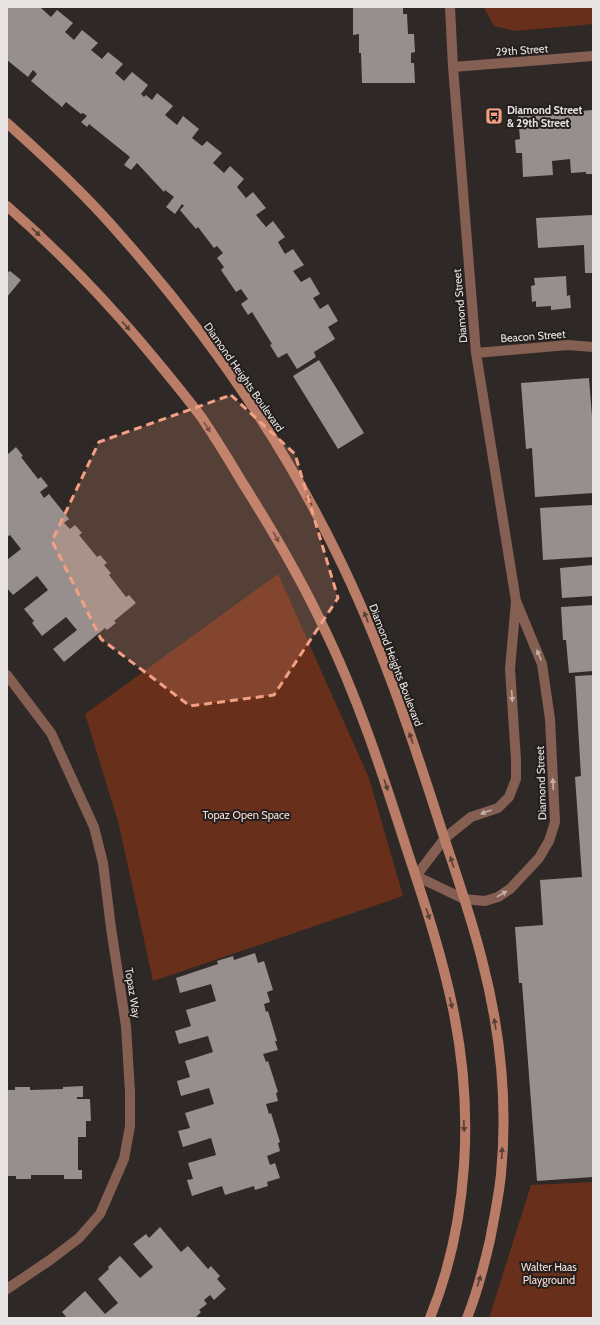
<svg xmlns="http://www.w3.org/2000/svg" width="600" height="1325" viewBox="0 0 600 1325" font-family="Cabin,sans-serif">
	<rect width="100%" height="100%" fill="#2e2826"/>
	<path fill="#682f1b" d="M 485,7 L 593,7 L 593,24 L 515,31 L 494,26 L 485,10 Z
		M 278,574 L 369,778 L 403,896 L 153,981 L 119,825 L 85,714 Z
		M 593,1182 L 593,1318 L 489,1318 L 531,1185 Z"/>
	<path fill="#968f8d" d="M 7,7 L 42,7 L 41,8 L 51,17 L 57,10 L 73,23 L 65,32 L 74,40 L 82,30 L 98,43 L 91,50 L 102,59 L 108,52 L 123,64 L 115,73 L 124,81 L 132,72 L 148,85 L 141,94 L 144,97 L 146,95 L 152,100 L 157,93 L 173,106 L 165,115 L 177,125 L 183,116 L 199,129 L 192,138 L 202,146 L 207,141 L 222,153 L 213,163 L 224,173 L 230,166 L 244,179 L 237,187 L 246,198 L 253,192 L 266,208 L 256,215 L 266,227 L 273,221 L 285,237 L 278,242 L 285,254 L 293,249 L 304,265 L 293,271 L 301,282 L 310,277 L 320,294 L 313,298 L 320,309 L 328,304 L 338,321 L 328,327 L 335,339 L 314,352 L 316,357 L 297,369 L 287,353 L 278,358 L 270,345 L 272,344 L 252,312 L 248,315 L 241,304 L 248,299 L 241,289 L 236,292 L 221,270 L 224,267 L 217,258 L 223,253 L 217,246 L 214,248 L 198,227 L 196,229 L 180,210 L 184,206 L 182,204 L 175,214 L 166,207 L 174,197 L 165,190 L 164,192 L 137,163 L 131,170 L 124,165 L 130,157 L 89,124 L 87,127 L 81,122 L 87,116 L 83,113 L 81,114 L 66,102 L 62,107 L 31,81 L 37,74 L 33,70 L 28,77 L 7,60 L 8,57 L 7,56 Z
		M 353,7 L 403,7 L 403,14 L 407,14 L 408,34 L 414,34 L 415,52 L 411,53 L 411,63 L 414,63 L 415,83 L 362,83 L 361,53 L 359,53 L 359,34 L 353,35 Z
		M 593,110 L 593,174 L 586,174 L 586,172 L 571,173 L 570,159 L 552,161 L 553,175 L 523,177 L 522,153 L 516,153 L 515,140 L 520,139 L 518,116 Z
		M 593,215 L 593,273 L 585,273 L 584,245 L 538,248 L 536,218 Z
		M 7,271 L 8,272 L 10,271 L 21,280 L 7,297 Z
		M 566,276 L 567,296 L 570,295 L 571,308 L 551,310 L 551,306 L 536,307 L 536,301 L 532,302 L 531,286 L 535,285 L 534,278 Z
		M 319,360 L 364,433 L 338,449 L 293,376 Z
		M 589,378 L 593,429 L 593,493 L 535,497 L 532,448 L 526,449 L 521,383 Z
		M 16,447 L 23,456 L 21,457 L 38,479 L 41,477 L 48,486 L 40,492 L 44,498 L 49,494 L 69,519 L 64,523 L 70,529 L 75,525 L 82,533 L 79,535 L 97,557 L 100,555 L 107,563 L 104,565 L 111,573 L 109,575 L 126,597 L 129,595 L 136,603 L 114,621 L 116,623 L 107,630 L 105,628 L 64,662 L 53,649 L 77,630 L 66,617 L 42,636 L 32,623 L 34,621 L 24,609 L 48,590 L 37,576 L 13,595 L 7,588 L 7,560 L 21,549 L 10,535 L 7,537 L 7,455 Z
		M 593,505 L 593,557 L 543,560 L 540,508 Z
		M 593,565 L 593,596 L 562,598 L 560,568 Z
		M 593,605 L 593,671 L 569,673 L 566,640 L 563,640 L 561,607 Z
		M 593,675 L 593,1177 L 537,1181 L 522,983 L 519,983 L 515,927 L 543,925 L 540,880 L 582,877 L 575,777 L 581,776 L 575,676 Z
		M 255,953 L 258,963 L 264,961 L 273,990 L 267,992 L 270,1002 L 264,1004 L 266,1012 L 268,1011 L 277,1041 L 275,1041 L 278,1050 L 263,1054 L 266,1062 L 268,1061 L 278,1092 L 276,1093 L 278,1101 L 266,1104 L 269,1114 L 271,1113 L 280,1142 L 278,1143 L 280,1151 L 267,1156 L 270,1165 L 275,1163 L 280,1178 L 267,1182 L 268,1186 L 255,1190 L 254,1186 L 225,1195 L 222,1186 L 192,1196 L 187,1180 L 193,1179 L 188,1163 L 216,1155 L 211,1138 L 183,1147 L 178,1131 L 190,1128 L 185,1113 L 214,1104 L 209,1088 L 181,1096 L 177,1081 L 190,1077 L 185,1061 L 213,1052 L 208,1036 L 179,1044 L 175,1031 L 191,1026 L 186,1010 L 216,1001 L 211,984 L 180,993 L 176,978 L 218,964 L 217,961 L 233,956 L 234,960 Z
		M 83,1086 L 83,1097 L 77,1097 L 77,1099 L 90,1099 L 91,1121 L 86,1121 L 86,1137 L 78,1137 L 78,1170 L 82,1170 L 82,1179 L 64,1179 L 64,1175 L 31,1175 L 31,1179 L 16,1179 L 16,1176 L 7,1176 L 7,1090 L 15,1090 L 15,1087 L 30,1087 L 30,1090 L 63,1089 L 63,1087 Z
		M 160,1227 L 181,1252 L 188,1246 L 208,1269 L 211,1266 L 220,1276 L 217,1279 L 226,1289 L 214,1300 L 210,1295 L 204,1300 L 207,1304 L 199,1310 L 201,1312 L 195,1318 L 67,1318 L 62,1312 L 85,1291 L 105,1314 L 118,1303 L 98,1279 L 109,1269 L 108,1267 L 120,1256 L 140,1278 L 153,1267 L 133,1244 L 146,1234 L 149,1238 Z"/>
	<g fill="none" stroke-linecap="round" stroke-linejoin="round">
		<path stroke="#855f52" stroke-width="10" d="M 450,7 L 453,67 L 476,353 L 516,601 L 542,664 L 550,719 L 555,822 L 549,841 L 539,858 L 510,889 L 498,897 L 485,901 L 464,899 L 416,876 L 445,838 L 471,817 L 498,808 L 509,797 L 516,779 L 516,760 L 510,669 L 516,601
			M 453,67 L 593,56
			M 476,353 L 568,345 L 593,347
			M 7,675 L 51,733 L 94,827 L 103,863 L 111,928 L 126,1026 L 130,1092 L 130,1126 L 124,1159 L 100,1214 L 79,1238 L 50,1260 L 7,1289"/>
		<path stroke="#b87c67" stroke-width="10" d="M 7,123 C 47,159 87,196 122,237 C 207,333 281,439 337,554 C 381,643 412,737 442,831 C 456,874 471,916 482,960 C 500,1029 508,1102 501,1174 C 499,1196 494,1218 490,1240 C 484,1266 477,1293 467,1318
			M 7,206 C 54,247 98,292 139,340 C 160,365 182,391 202,418 C 216,439 229,460 242,482 C 271,528 299,575 322,624 C 358,697 383,775 408,853 C 425,904 442,956 453,1009 C 474,1110 469,1222 430,1318"/>
	</g>
	<defs><path id="oneway-solid" d="M-6-.8H1V-3.2L6.5 0L1 3.2V.8H-6Z"/></defs>
	<g fill="#584037">
		<use href="#oneway-solid" transform="translate(36 232) rotate(44)"/>
		<use href="#oneway-solid" transform="translate(126 326) rotate(49)"/>
		<use href="#oneway-solid" transform="translate(207 427) rotate(57)"/>
		<use href="#oneway-solid" transform="translate(309 500) rotate(-119)"/>
		<use href="#oneway-solid" transform="translate(276 537) rotate(61)"/>
		<use href="#oneway-solid" transform="translate(366 617) rotate(-112)"/>
		<use href="#oneway-solid" transform="translate(411 738) rotate(-109)"/>
		<use href="#oneway-solid" transform="translate(386 785) rotate(71)"/>
		<use href="#oneway-solid" transform="translate(452 862) rotate(-108)"/>
		<use href="#oneway-solid" transform="translate(428 914) rotate(72)"/>
		<use href="#oneway-solid" transform="translate(451 1003) rotate(77)"/>
		<use href="#oneway-solid" transform="translate(495 1024) rotate(-99)"/>
		<use href="#oneway-solid" transform="translate(464 1126) rotate(88)"/>
		<use href="#oneway-solid" transform="translate(502 1153) rotate(-87)"/>
		<use href="#oneway-solid" transform="translate(479 1281) rotate(-73)"/>
	</g>
	<g fill="#c0afa9">
		<use href="#oneway-solid" transform="translate(539 655) rotate(-113)"/>
		<use href="#oneway-solid" transform="translate(512 696) rotate(86)"/>
		<use href="#oneway-solid" transform="translate(553 784) rotate(-93)"/>
		<use href="#oneway-solid" transform="translate(486 812) rotate(160)"/>
		<use href="#oneway-solid" transform="translate(502 894) rotate(-29)"/>
	</g>
	<path fill="#f39f83" fill-opacity="0.2" stroke="#f39f83" stroke-width="3" stroke-dasharray="8 5" stroke-linejoin="round" d="M 231,395 L 295,454 L 338,598 L 274,695 L 190,706 L 101,639 L 52,541 L 99,442 Z"/>
	<defs>
		<g id="bus-square" transform="scale(0.9)"><rect x="-9" y="-9" width="18" height="18" rx="4" fill="#f39f83" stroke="#241f1d"/><path d="M-5-6H5V4H4V6H2V4H-2V6H-4V4H-5ZM-3.5-4V0h7V-4ZM-3.5 1.2v1.5H-2V1.2ZM2 1.2v1.5H3.5V1.2Z" fill="#111"/></g>
	</defs>
	<g fill-rule="evenodd">
		<use href="#bus-square" x="494" y="116"/>
	</g>
	<g text-anchor="middle" stroke-width="4" stroke-linejoin="round" paint-order="stroke">
		<g font-size="11" fill="#e8e4e3" stroke="#241f1d">
			<text transform="translate(522 50) rotate(-4)" y="4">29th Street</text>
			<text transform="translate(460 306) rotate(-95)" y="4">Diamond Street</text>
			<text transform="translate(533 336) rotate(-4)" y="4">Beacon Street</text>
			<text transform="translate(244 377) rotate(55)" y="4">Diamond Heights Boulevard</text>
			<text transform="translate(396 665) rotate(69)" y="4">Diamond Heights Boulevard</text>
			<text transform="translate(541 783) rotate(-92)" y="4">Diamond Street</text>
			<text transform="translate(133 993) rotate(81)" y="4">Topaz Way</text>
		</g>
		<g font-size="11" font-weight="bold" fill="#e8e4e3" stroke="#241f1d" text-anchor="start">
			<text x="507" y="114">Diamond Street<tspan x="507" dy="13">&amp; 29th Street</tspan></text>
		</g>
		<g font-size="11" fill="#f6ddd5" stroke="#241f1d">
			<text x="246" y="819">Topaz Open Space</text>
			<text x="549" y="1271">Walter Haas<tspan x="549" dy="13">Playground</tspan></text>
		</g>
	</g>
	<rect width="600" height="1325" fill="none" stroke="#e8e4e3" stroke-width="16"/>
</svg>
